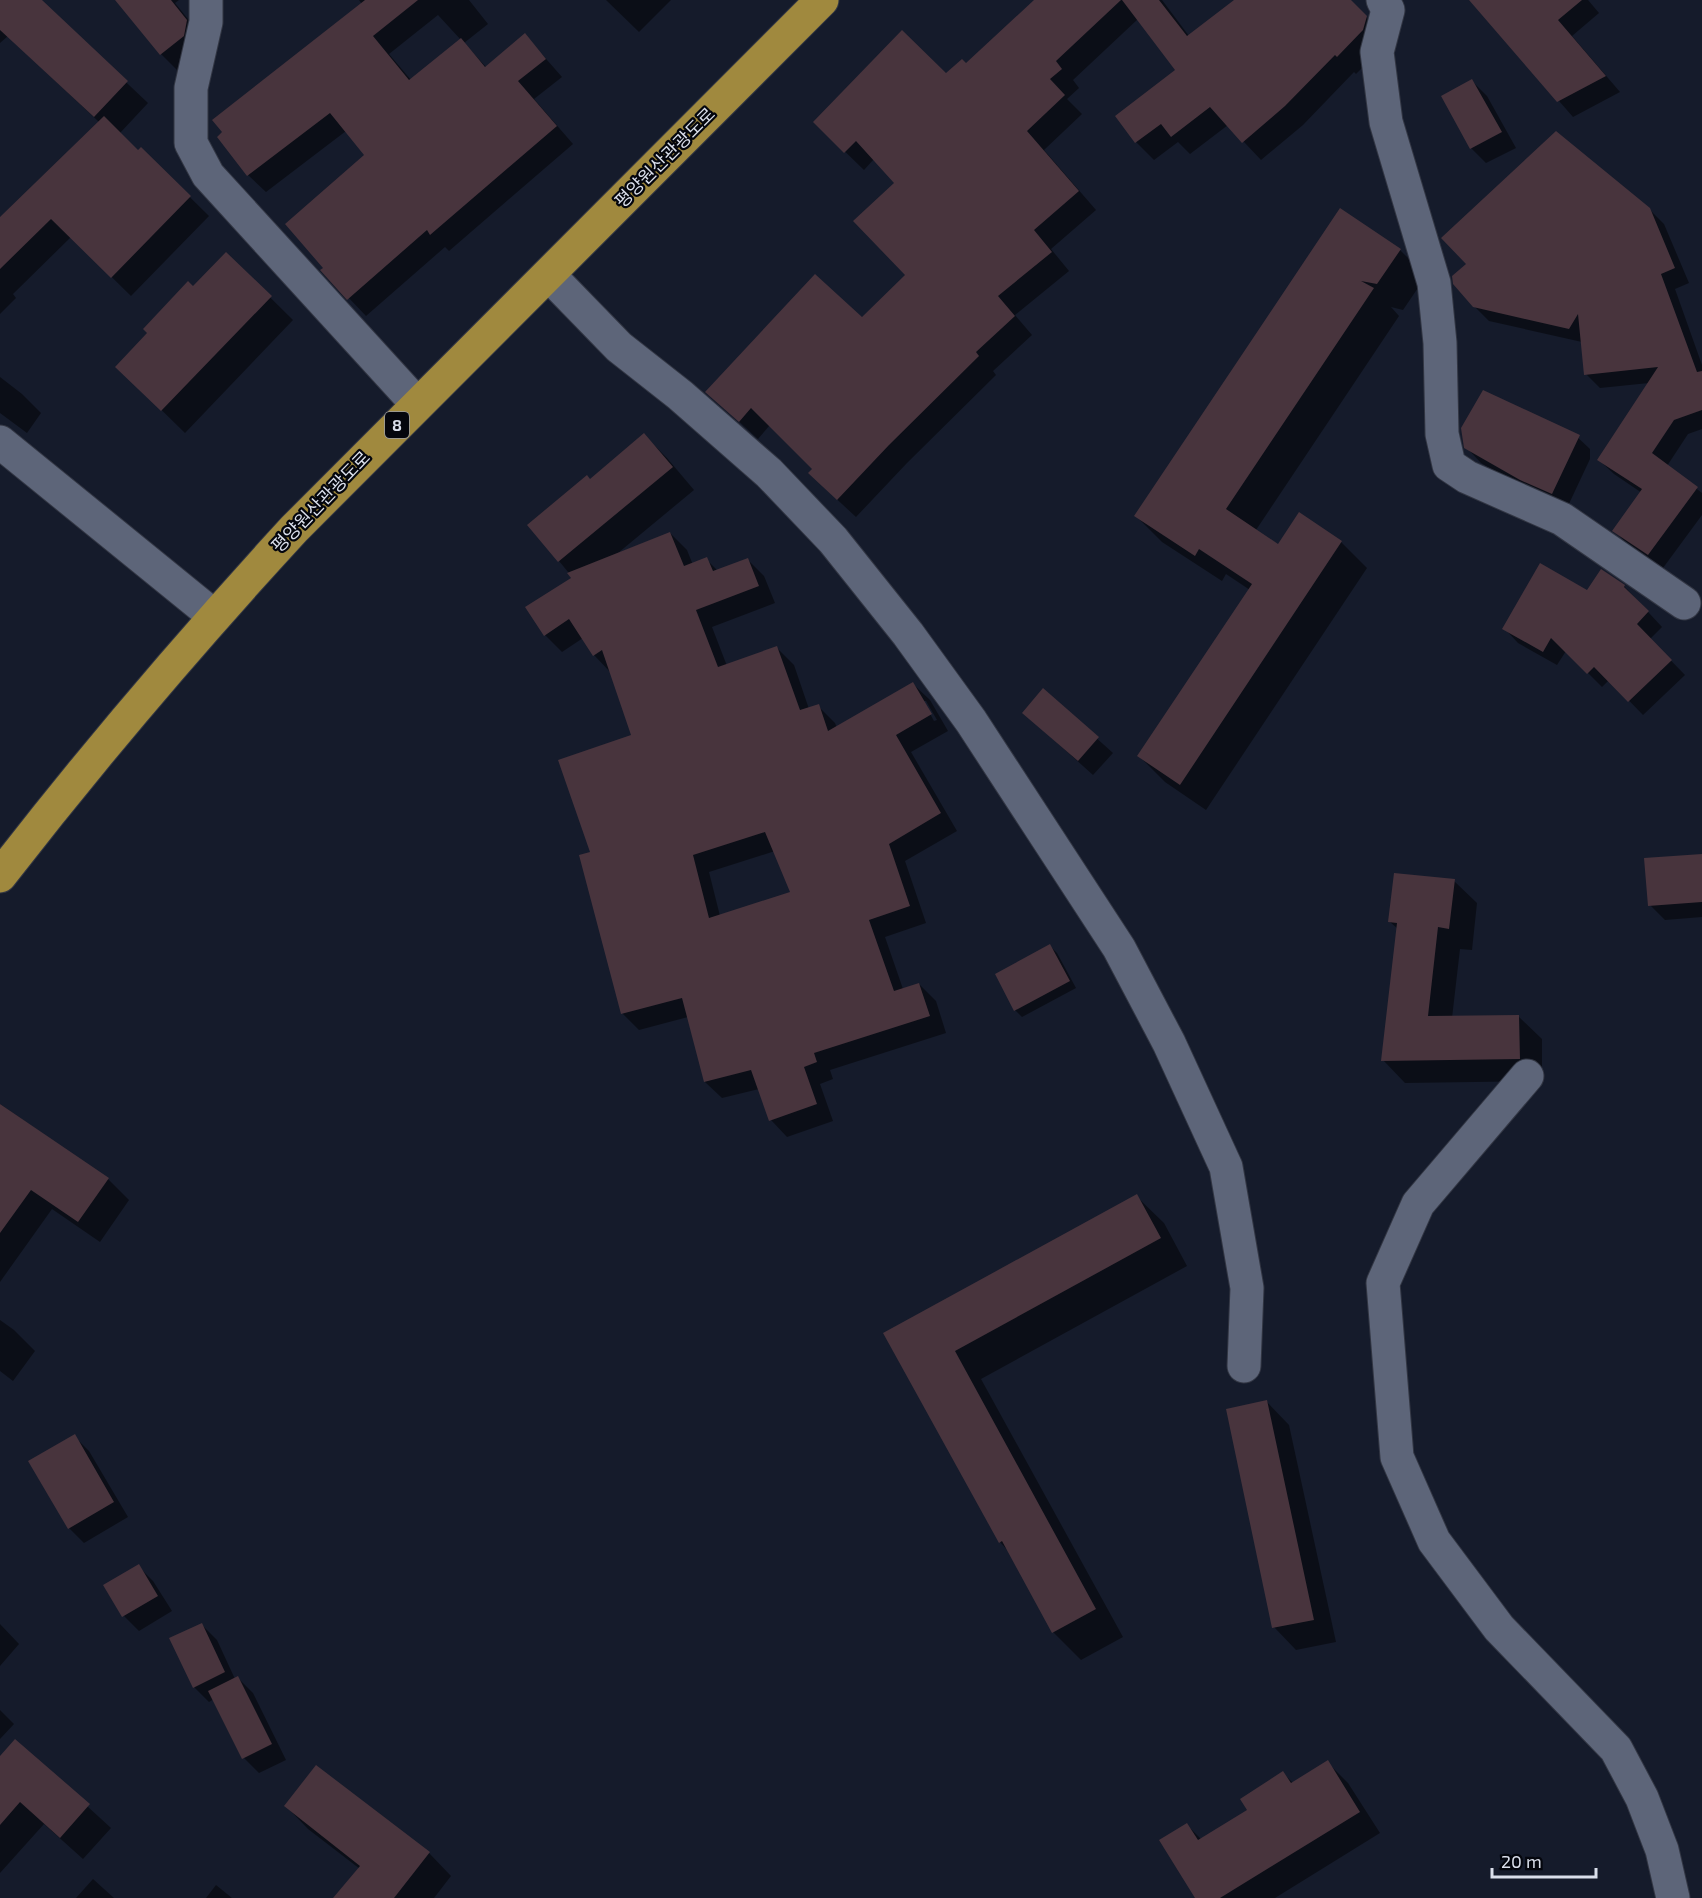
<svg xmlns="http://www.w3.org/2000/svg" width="1702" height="1898" viewBox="0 0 1702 1898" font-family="'Exo 2','Noto Sans KR',sans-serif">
	<rect width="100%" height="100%" fill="#151b2b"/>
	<path fill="#0007" fill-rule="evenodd" d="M 0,0 L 39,0 L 148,103 L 120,133 L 138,152 L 141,149 L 209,216 L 131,296 L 71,237 L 13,294 L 16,298 L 0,314 L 0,219 L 99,122 L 8,36 L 0,43 Z
		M 117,0 L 179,0 L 175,3 L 205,40 L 180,73 L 161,54 Z
		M 359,0 L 469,0 L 488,24 L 464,43 L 486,67 L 525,35 L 562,77 L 534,99 L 573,144 L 449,251 L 445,247 L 366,316 L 327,275 L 366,155 L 346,131 L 266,192 L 248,175 L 362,4 ZM 438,15 L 461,40 L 411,80 L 389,54 Z
		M 606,0 L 671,0 L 639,32 Z
		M 1036,0 L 1162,0 L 1189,36 L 1237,0 L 1348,0 L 1385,35 L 1381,49 L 1356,74 L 1354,72 L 1303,125 L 1261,160 L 1228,125 L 1190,154 L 1178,142 L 1154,160 L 1136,142 L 1178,71 L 1138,19 L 1073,80 L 1079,88 L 1067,99 L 1082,114 L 1044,150 L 1096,210 L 1051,249 L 1069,271 L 1015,315 L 1032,335 L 993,371 L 996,375 L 907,463 L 856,517 L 828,491 L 814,469 L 770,425 L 758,439 L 707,392 L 862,319 L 907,275 L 896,183 L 874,159 L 864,170 L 833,140 L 966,65 Z
		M 1489,0 L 1588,0 L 1599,13 L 1572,36 L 1620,92 L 1573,117 L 1479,9 Z
		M 1472,81 L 1487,96 L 1516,148 L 1486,163 L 1471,148 Z
		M 1649,209 L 1664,224 L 1689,283 L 1675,289 L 1702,365 L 1702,429 L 1688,434 L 1667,466 L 1702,493 L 1702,515 L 1663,568 L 1628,545 L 1614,530 L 1642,493 L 1614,474 L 1599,460 L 1649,383 L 1600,388 L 1586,374 L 1582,342 L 1489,321 L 1474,306 Z
		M 1340,210 L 1400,250 L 1426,276 L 1403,310 L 1391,307 L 1399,316 L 1256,530 L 1279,546 L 1341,542 L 1367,568 L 1206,810 L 1165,782 L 1139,756 L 1250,590 L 1226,574 L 1222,581 L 1162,542 L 1136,516 Z
		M 226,254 L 293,320 L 185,433 L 140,389 L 149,333 Z
		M 0,377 L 22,394 L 41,413 L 27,433 L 0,413 Z
		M 1574,434 L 1590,449 L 1590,459 L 1567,508 L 1537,495 L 1481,463 L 1466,447 Z
		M 644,435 L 667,458 L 694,490 L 618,553 L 670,533 L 687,550 L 693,565 L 706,559 L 718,571 L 748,560 L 764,576 L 775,603 L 712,627 L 727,666 L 777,648 L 794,665 L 809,709 L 818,706 L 835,723 L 837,728 L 913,684 L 930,700 L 948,731 L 911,752 L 957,831 L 905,861 L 926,923 L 885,937 L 903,989 L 919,984 L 936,1001 L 946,1033 L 830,1070 L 833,1079 L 820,1084 L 833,1121 L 787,1137 L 771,1120 L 759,1089 L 722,1098 L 705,1082 L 688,1017 L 639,1030 L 622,1013 L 592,853 L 633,735 L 611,673 L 594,655 L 583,638 L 562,652 L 545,635 L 573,578 L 559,561 L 590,481 ZM 923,701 L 926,701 L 937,720 L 934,721 ZM 775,851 L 792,893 L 720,916 L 709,872 Z
		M 1624,586 L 1662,627 L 1650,639 L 1685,675 L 1643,715 L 1609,680 L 1602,687 L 1566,651 L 1557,665 L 1518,643 L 1504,628 L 1588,592 Z
		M 1043,690 L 1113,753 L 1093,775 L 1024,713 Z
		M 1702,855 L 1702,917 L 1665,920 L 1650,905 Z
		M 1454,881 L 1477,903 L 1472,950 L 1460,949 L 1452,1018 L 1519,1017 L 1542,1039 L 1542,1081 L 1405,1083 L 1383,1060 L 1398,929 L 1390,922 Z
		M 1050,946 L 1057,953 L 1076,988 L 1022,1017 L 1015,1010 Z
		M 0,1104 L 108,1179 L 129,1200 L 100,1242 L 52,1209 L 0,1282 Z
		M 1136,1196 L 1164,1223 L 1187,1266 L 981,1379 L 1123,1637 L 1081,1660 L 1053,1632 L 1009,1552 L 1000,1542 L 885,1334 Z
		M 0,1320 L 14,1330 L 35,1351 L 13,1381 L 0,1371 Z
		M 1267,1402 L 1289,1425 L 1336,1642 L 1296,1650 L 1274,1627 Z
		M 74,1436 L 89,1451 L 128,1517 L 84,1543 L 69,1528 Z
		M 138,1566 L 153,1581 L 172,1611 L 139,1631 L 124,1616 L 105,1586 Z
		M 0,1624 L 19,1644 L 0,1666 Z
		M 202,1625 L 217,1640 L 235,1679 L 238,1678 L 253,1693 L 286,1760 L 259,1773 L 244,1758 L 214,1699 L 209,1702 L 194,1687 Z
		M 0,1710 L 14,1724 L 0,1739 Z
		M 16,1741 L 111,1828 L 83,1859 L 44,1824 L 0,1873 L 0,1758 Z
		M 1327,1762 L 1348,1783 L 1380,1833 L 1275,1898 L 1197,1898 L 1187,1825 L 1202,1840 L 1249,1811 L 1283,1773 L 1293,1783 Z
		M 286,1806 L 429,1853 L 451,1876 L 434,1898 L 335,1898 L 360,1869 L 308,1829 Z
		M 93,1879 L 114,1898 L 76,1898 Z
		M 216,1885 L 232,1898 L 206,1898 Z"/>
	<path fill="#48343d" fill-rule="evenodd" d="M 0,0 L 42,0 L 128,81 L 94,117 L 0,30 Z
		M 115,0 L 171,0 L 187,20 L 184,36 L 160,55 Z
		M 365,0 L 418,0 L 373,36 L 409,80 L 461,38 L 485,67 L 525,33 L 546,59 L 518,81 L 557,126 L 430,235 L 427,230 L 347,300 L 320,270 L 323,268 L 285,224 L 364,155 L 330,113 L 247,176 L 217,137 L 222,132 L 212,120 Z
		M 1034,0 L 1121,0 L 1056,61 L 1062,69 L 1050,79 L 1065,95 L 1027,131 L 1079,191 L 1034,230 L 1052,252 L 998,296 L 1015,316 L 976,352 L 979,356 L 889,445 L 837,500 L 808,473 L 812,469 L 751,408 L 739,422 L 705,392 L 815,274 L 862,317 L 905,275 L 853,221 L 894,183 L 856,141 L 844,153 L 813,122 L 902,30 L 946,73 L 962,59 L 966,63 Z
		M 1122,0 L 1159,0 L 1187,36 L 1234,0 L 1351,0 L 1367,16 L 1363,30 L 1337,57 L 1335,55 L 1285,106 L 1242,143 L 1210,107 L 1171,137 L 1161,124 L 1135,143 L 1115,116 L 1175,70 Z
		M 1469,0 L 1582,0 L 1558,20 L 1606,76 L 1557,102 Z
		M 1472,79 L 1502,132 L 1470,149 L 1441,96 Z
		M 104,116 L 138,150 L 141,147 L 191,196 L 111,278 L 51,219 L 0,269 L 0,217 Z
		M 1556,131 L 1650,208 L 1675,268 L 1661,274 L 1697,372 L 1702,371 L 1702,410 L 1674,420 L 1652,453 L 1698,487 L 1648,555 L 1612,531 L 1642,489 L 1597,460 L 1658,367 L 1584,375 L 1578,314 L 1569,329 L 1473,307 L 1453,284 L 1452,276 L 1466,264 L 1441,238 Z
		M 1340,208 L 1401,249 L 1377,284 L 1361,281 L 1374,288 L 1226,509 L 1278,544 L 1299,512 L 1342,541 L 1180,785 L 1137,756 L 1252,584 L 1199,549 L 1195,556 L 1134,516 Z
		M 226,252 L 272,296 L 161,411 L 115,367 L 147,333 L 143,329 L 188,281 L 193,286 Z
		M 1483,390 L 1580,435 L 1552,494 L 1520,480 L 1464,448 L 1461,428 Z
		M 644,433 L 673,467 L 558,562 L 527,525 L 587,475 L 590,479 Z
		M 670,532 L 684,566 L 707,557 L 713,571 L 748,558 L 759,586 L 696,610 L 718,667 L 777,646 L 800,710 L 819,704 L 828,731 L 913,682 L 932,714 L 896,735 L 941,813 L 889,844 L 910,906 L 869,920 L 894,991 L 919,983 L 930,1016 L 814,1053 L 817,1062 L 804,1067 L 817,1104 L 769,1121 L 751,1070 L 704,1082 L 682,998 L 621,1014 L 579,855 L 590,852 L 558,760 L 631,735 L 602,650 L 593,656 L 569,619 L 544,636 L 525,607 L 571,578 L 567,573 ZM 765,832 L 790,892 L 709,918 L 693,855 Z
		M 1540,563 L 1587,590 L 1601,569 L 1625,585 L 1624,587 L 1649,611 L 1637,624 L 1672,660 L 1628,702 L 1594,667 L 1587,674 L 1551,638 L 1543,652 L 1502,629 Z
		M 1043,688 L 1099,737 L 1078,761 L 1022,713 Z
		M 1702,854 L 1702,902 L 1648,906 L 1644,858 Z
		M 1394,873 L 1455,879 L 1449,929 L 1438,927 L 1428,1016 L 1519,1015 L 1520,1059 L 1381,1061 L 1397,923 L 1388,922 Z
		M 1050,944 L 1070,981 L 1014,1011 L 995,974 Z
		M 0,1104 L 109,1178 L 78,1222 L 31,1190 L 0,1233 Z
		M 1137,1194 L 1161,1238 L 955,1351 L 1096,1609 L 1052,1633 L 1002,1541 L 999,1543 L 883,1333 Z
		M 1267,1400 L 1314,1620 L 1272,1628 L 1226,1409 Z
		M 75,1434 L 114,1502 L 68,1529 L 28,1461 Z
		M 139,1564 L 158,1596 L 122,1617 L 103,1585 Z
		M 202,1623 L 225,1672 L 193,1688 L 169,1638 Z
		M 238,1676 L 272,1744 L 242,1759 L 208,1691 Z
		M 15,1739 L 90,1804 L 60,1838 L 20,1802 L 0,1825 L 0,1756 Z
		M 1328,1760 L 1360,1812 L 1220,1898 L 1195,1898 L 1159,1840 L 1187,1823 L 1198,1840 L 1247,1810 L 1240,1799 L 1283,1771 L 1291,1783 Z
		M 316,1765 L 430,1852 L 394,1898 L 333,1898 L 360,1866 L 284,1806 Z"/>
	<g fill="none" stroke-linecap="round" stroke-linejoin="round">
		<g stroke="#323643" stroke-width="35">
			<path id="minor" d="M 206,0 L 206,22 L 191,88 L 191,143 L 208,175 L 417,404
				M 1383,0 L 1388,10 L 1377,52 L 1386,122 L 1434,283 L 1440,343 L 1442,434 L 1449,465 L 1467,477 L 1562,519 L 1684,603
				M 549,275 L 619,347 L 680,395 L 769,473 L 833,540 L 908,634 L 971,721 L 1119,948 L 1169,1043 L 1226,1167 L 1247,1288 L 1244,1366
				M 0,442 L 214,616
				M 1527,1076 L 1418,1204 L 1383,1283 L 1397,1457 L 1434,1541 L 1499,1628 L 1616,1749 L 1642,1798 L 1662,1850 L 1673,1898"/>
		</g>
		<g stroke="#323643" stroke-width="35">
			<path id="highway" d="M 0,876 C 93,756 191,641 294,529 L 822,0"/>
		</g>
		<use href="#minor" stroke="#5d6579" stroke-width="33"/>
		<use href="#highway" stroke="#a0893e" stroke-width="33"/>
	</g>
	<g text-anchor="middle" stroke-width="4.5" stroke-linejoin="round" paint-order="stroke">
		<rect fill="#04060d" stroke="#9a9ea8" stroke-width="1.5" x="385" y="412" width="24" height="26" rx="4.5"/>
		<g font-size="16" font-weight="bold" fill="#dadfeb">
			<text x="397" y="431">8</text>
		</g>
		<g font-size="18" fill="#dadfeb" stroke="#04060d">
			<text transform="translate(665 158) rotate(-45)" y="6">평양원산관광도로</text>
			<text transform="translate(321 502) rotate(-46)" y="6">평양원산관광도로</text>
		</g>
	</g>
	<path d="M1492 1868v9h104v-9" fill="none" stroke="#dadfeb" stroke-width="3"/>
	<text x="1501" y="1868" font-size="18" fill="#dadfeb" stroke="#04060d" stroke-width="4.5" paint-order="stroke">20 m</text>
</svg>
